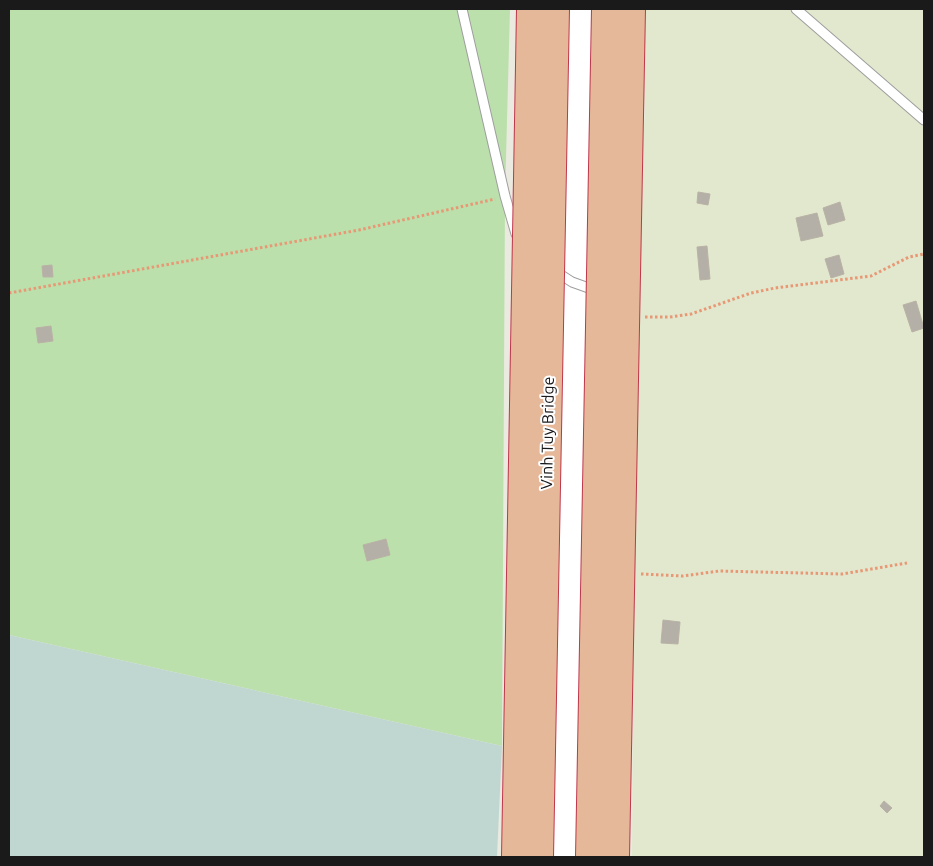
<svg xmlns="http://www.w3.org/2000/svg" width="933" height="866" viewBox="0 0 933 866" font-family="Ubuntu,sans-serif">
	<rect width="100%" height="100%" fill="#ebeae1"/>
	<path fill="#e1e8ce" d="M 642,9 L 924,9 L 924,857 L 632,857 L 635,343 L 637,223 L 645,113 L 641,44 Z"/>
	<path fill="#bbe0ac" d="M 9,9 L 510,9 L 505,196 L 502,746 L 9,635 Z"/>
	<path fill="#c0d7d1" d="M 9,635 L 502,746 L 497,857 L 9,857 Z"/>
	<path fill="#fff" d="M 528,9 L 635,9 L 619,857 L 512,857 Z"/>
	<path fill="#b4afa7" stroke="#bab3a5" d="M 698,192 L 710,194 L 708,205 L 697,203 Z
		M 840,202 L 845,220 L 828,225 L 823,208 Z
		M 817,213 L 823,236 L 801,241 L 796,218 Z
		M 707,246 L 710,279 L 700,280 L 697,247 Z
		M 839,255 L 844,274 L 831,278 L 825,259 Z
		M 52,265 L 53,277 L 43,277 L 42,266 Z
		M 916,301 L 924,328 L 912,332 L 903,305 Z
		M 51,326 L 53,341 L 38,343 L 36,328 Z
		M 386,539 L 390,555 L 367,561 L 363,545 Z
		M 663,620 L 680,622 L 678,644 L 661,643 Z
		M 884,801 L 892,808 L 887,813 L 880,806 Z"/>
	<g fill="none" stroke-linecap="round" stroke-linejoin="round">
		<g stroke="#9e9e9e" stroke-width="11">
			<path id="service" d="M 462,9 L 505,196 L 516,234
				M 796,9 L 924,120
				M 555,271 L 572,282 L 597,291"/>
		</g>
		<path stroke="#e89875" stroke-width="3" stroke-dasharray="2.5 2.5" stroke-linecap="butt" d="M 9,293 L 359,230 L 495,199
			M 645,317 L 670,317 L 691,314 L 751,293 L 775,288 L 871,276 L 909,257 L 924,254
			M 641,574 L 683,576 L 719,571 L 842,574 L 907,563"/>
		<use href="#service" stroke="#fff" stroke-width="9"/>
		<g stroke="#bf374b" stroke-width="30" stroke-linecap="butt">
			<path id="trunk-bridge" d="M 516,857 L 531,9
				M 539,857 L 555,9
				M 590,857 L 606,9
				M 615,857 L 631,9"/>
		</g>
		<use href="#trunk-bridge" stroke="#e5b899" stroke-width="28"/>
	</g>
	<g text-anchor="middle" stroke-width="4" stroke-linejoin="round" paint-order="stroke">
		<g font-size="16" fill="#1a1a1a" stroke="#fff">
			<text transform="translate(547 433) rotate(-89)" y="6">Vinh Tuy Bridge</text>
		</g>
	</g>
	<rect width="933" height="866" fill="none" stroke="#1a1a1a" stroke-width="20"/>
</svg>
